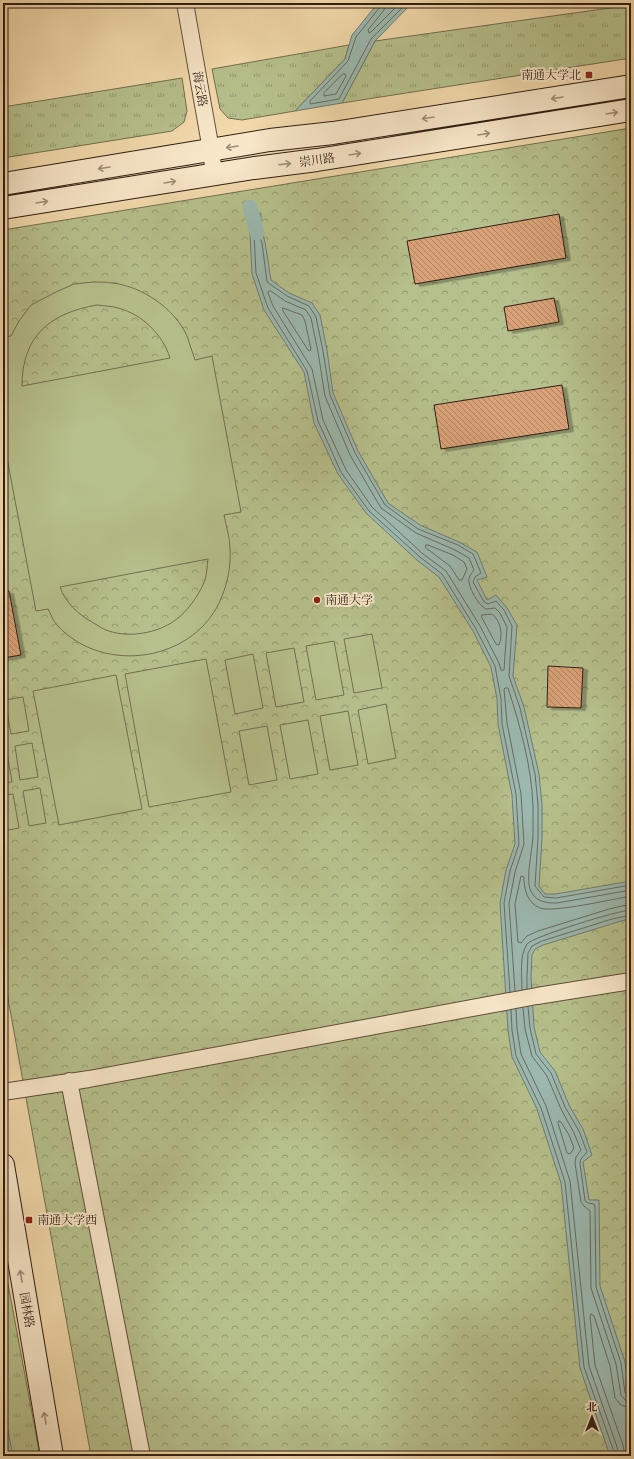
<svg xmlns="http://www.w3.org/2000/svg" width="634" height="1459" viewBox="0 0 634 1459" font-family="'Libre Bodoni','Noto Serif SC',serif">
	<defs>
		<pattern id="grass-tufts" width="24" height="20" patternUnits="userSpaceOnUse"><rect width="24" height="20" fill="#b6c08c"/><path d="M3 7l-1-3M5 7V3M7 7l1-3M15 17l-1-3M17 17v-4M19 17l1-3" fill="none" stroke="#949b71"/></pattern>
		<pattern id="park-crowns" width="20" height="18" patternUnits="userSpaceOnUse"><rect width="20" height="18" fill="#b6c08c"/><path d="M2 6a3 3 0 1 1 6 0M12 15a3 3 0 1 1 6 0" fill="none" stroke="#949b71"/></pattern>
		<pattern id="building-back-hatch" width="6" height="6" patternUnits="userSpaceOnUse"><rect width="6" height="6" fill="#d9a177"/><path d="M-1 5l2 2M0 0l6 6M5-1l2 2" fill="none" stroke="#b08360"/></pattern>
		<filter id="shadow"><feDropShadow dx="4.5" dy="2.5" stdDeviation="0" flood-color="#0004"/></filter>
	</defs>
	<rect width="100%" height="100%" fill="#f2d9ab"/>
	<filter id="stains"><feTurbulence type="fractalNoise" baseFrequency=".005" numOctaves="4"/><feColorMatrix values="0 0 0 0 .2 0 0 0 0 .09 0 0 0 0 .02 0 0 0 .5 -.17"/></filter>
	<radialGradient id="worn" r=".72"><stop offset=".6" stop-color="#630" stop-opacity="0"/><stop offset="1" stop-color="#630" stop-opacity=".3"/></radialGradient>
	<path fill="url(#grass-tufts)" stroke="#726f50" d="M 631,5 L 631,58 L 342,103 L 375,41 Z
		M 349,45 L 345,59 L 295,111 L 242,120 L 228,118 L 220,109 L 212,69 Z
		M 182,78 L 187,111 L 184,122 L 172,131 L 3,158 L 3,107 Z
		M 3,1257 L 40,1456 L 3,1456 Z"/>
	<path fill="url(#park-crowns)" stroke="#726f50" d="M 631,128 L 631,1456 L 91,1456 L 3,971 L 3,230 Z"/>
	<path fill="#b6c08c" stroke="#726f50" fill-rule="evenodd" d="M 93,282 C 99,282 106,282 112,283 C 142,286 175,309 187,336 C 190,344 192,352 195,360 L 212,356 L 241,512 L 224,515 C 226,526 230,538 230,548 C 231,564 228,582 222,596 C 197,662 103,676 57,625 C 53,621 51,614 48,609 L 36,611 L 3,437 L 3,337 L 11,336 L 19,321 L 31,305 L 56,292 L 74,284 ZM 97,305 C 104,306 111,306 118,308 C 142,314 163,335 170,358 L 22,386 C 22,336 50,313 97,305 ZM 208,559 C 207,566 207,574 205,580 C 199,596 185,615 171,623 C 153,634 126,638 106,630 C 101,628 97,625 92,622 C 79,615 65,602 60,587 Z
		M 372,634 L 382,688 L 354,693 L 344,639 Z
		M 334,641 L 344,695 L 316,700 L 306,646 Z
		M 294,648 L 304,702 L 276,707 L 266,653 Z
		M 253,654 L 263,708 L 235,714 L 225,660 Z
		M 206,659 L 231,792 L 149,807 L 125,674 Z
		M 116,675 L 142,809 L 59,825 L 33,691 Z
		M 23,697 L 29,731 L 11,734 L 5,700 Z
		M 386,704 L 396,758 L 368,764 L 358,710 Z
		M 348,711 L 358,765 L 330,770 L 320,716 Z
		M 308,720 L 318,774 L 290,779 L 280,725 Z
		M 267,726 L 277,780 L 249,785 L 239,731 Z
		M 32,743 L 38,777 L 20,780 L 15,746 Z
		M 6,747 L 12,782 L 3,783 L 3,748 Z
		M 40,788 L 46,823 L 29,826 L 23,791 Z
		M 13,794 L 19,828 L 3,831 L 3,795 Z"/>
	<path fill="#9cb9b0" stroke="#707b72" d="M 378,3 L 412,3 L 375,41 L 342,103 L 295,111 L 345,59 L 352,35 Z
		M 261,213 L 261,229 L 265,242 L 271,280 L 289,293 L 312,303 L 320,315 L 327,350 L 333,393 L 358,451 L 388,503 L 420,525 L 459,542 L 477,552 L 487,577 L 477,580 L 487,600 L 496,595 L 507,608 L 517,625 L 513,676 L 524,707 L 539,774 L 542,805 L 542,838 L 539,886 L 545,894 L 556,894 L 631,881 L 631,918 L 543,945 L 535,949 L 532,955 L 531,977 L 534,1027 L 540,1052 L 555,1071 L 569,1105 L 583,1129 L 592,1155 L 583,1162 L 589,1200 L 599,1200 L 600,1286 L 625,1362 L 631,1407 L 631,1456 L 610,1456 L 580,1368 L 561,1183 L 537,1109 L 512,1057 L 508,1030 L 500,903 L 506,870 L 515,844 L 512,795 L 498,724 L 497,699 L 491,667 L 473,631 L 439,577 L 418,561 L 366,513 L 338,474 L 314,423 L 304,372 L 264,310 L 252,274 L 250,233 L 252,214 Z
		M 3,1405 L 13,1456 L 3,1456 Z"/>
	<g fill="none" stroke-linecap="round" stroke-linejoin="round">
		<path stroke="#666c62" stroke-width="1" d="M 380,3 L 380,7 L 356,37 L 348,61 L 310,101 L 310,104 L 339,99 L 371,39 L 407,3
			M 386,3 L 384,10 L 368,30 L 369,33 L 371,32 L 400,3
			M 343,74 L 345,74 L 346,76 L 336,94 L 324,96 L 324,93 Z
			M 269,291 L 271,291 L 285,301 L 306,310 L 311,318 L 318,352 L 325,396 L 350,455 L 381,508 L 416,533 L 455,550 L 469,558 L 474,570 C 472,573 470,575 469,578 C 467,586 479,606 486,609 L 495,608 L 500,613 L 507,627 L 504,670 L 501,670 L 499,663 L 480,626 L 446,571 L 423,554 L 372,507 L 346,470 L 323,420 L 312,369 L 273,306 L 268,293 Z
			M 283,308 L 302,315 L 305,321 L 311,349 L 310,351 L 308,350 L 283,311 Z
			M 426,545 L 428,545 L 453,555 L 464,562 L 467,569 L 462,580 L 459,580 L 450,566 L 426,548 Z
			M 482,615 L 492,614 C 501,621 503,635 499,645 L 496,644 L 482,618 Z
			M 631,896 C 614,899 552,913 540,908 C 527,903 524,889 524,877 L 521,876 L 515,904 L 518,942 L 521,943 L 527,936 L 538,931 L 609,909 L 631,904
			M 527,989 L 527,977 L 528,953 L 532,946 L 542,941 L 612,919 L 631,915
			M 522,990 C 522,976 519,956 527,944 C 532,937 619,910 631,910
			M 515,991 L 509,904 L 515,872 L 524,844 L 521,794 L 507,723 L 504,689 L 505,688 L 508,688 C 520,725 532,768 533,807 C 533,817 533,827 533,837 C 532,851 526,877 530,889 C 535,902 546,903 557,903 L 631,890
			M 510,992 L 504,903 L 510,871 L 519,844 L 516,794 L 502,724 L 501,699 L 495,666 L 476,629 L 442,574 L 420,557 L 369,511 L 341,472 L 318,421 L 307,371 L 268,308 L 256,273 L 254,233 L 255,231 L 258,232 L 262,243 L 267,282 L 287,296 L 309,306 L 316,317 L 323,351 L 330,395 L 355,453 L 385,505 L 418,529 L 458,545 L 473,554 L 481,573 L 475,577 L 473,582 L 484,602 L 488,604 L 496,601 L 504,610 L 512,626 L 509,676 L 520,708 L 535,774 L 538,805 L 538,838 L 535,886 L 544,897 L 556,898 L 631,885
			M 528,1007 L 530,1028 L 536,1054 L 551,1073 L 565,1107 L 579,1131 L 587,1152 L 581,1159 L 580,1163 L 585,1201 L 588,1203 L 594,1204 L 595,1206 L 596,1287 L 621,1363 L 625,1393 L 628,1396 L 631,1397
			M 523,1008 L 525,1029 L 532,1056 L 547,1076 L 561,1109 L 574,1133 L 581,1150 L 576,1157 L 575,1163 L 581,1202 L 584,1206 L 590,1211 L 591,1288 L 616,1364 L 621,1395 L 625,1400 L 631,1402
			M 516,1009 L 517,1029 L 521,1054 L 546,1106 L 570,1181 L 589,1366 L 617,1447 L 619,1456
			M 511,1010 L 512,1030 L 516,1056 L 541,1108 L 565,1182 L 584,1367 L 613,1449 L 614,1456
			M 559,1121 L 561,1122 L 569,1135 L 574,1148 L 570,1154 L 567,1153 L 558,1123 Z
			M 625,1456 L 623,1445 L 595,1365 L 590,1316 L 591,1314 L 594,1316 L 610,1366 L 615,1398 L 621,1405 L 631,1408"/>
		<path stroke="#9cb9b0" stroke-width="15" d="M 250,207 L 257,233"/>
	</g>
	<path fill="url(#building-back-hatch)" stroke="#2f1e15" filter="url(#shadow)" d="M 559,214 L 566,258 L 415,284 L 407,241 Z
		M 554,298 L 559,322 L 508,331 L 504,307 Z
		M 562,385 L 569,429 L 441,449 L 434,405 Z
		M 3,591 L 9,591 L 21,655 L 3,658 Z
		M 548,666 L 583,668 L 581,708 L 547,707 Z"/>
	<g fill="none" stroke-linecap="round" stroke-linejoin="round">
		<g stroke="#604d3a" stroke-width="18">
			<path id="minor" d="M 185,3 L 211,150 L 214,175
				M 69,1081 L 142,1456
				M 3,1092 L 89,1079 L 537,996 L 631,981"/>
		</g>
		<g stroke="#2f1e15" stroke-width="24">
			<path id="secondary" d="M 3,184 L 270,140 L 333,133 L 631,86
				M 3,208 L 254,168 L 317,160 L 631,110
				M 3,1165 L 52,1456"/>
		</g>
		<use href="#minor" stroke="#f7e6c8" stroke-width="16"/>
		<use href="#secondary" stroke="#f7e6c8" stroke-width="22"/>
	</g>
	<defs><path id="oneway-shaft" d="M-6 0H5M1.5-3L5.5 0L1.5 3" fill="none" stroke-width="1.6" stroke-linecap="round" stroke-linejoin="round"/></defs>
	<g stroke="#9d8c77">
		<use href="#oneway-shaft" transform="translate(557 98) rotate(171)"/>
		<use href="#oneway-shaft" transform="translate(612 113) rotate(-9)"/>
		<use href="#oneway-shaft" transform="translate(428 118) rotate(171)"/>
		<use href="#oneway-shaft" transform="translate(484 134) rotate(-9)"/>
		<use href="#oneway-shaft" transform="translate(232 147) rotate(171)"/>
		<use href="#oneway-shaft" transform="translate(355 154) rotate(-9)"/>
		<use href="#oneway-shaft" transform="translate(285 164) rotate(-7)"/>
		<use href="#oneway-shaft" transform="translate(104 168) rotate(171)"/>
		<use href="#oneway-shaft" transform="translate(170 182) rotate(-9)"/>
		<use href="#oneway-shaft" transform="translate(42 202) rotate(-9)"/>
		<use href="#oneway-shaft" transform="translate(21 1276) rotate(-100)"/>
		<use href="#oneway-shaft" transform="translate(45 1418) rotate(-100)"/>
	</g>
	<g fill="#8f2418" stroke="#f7e6c8" stroke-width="1.5">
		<rect x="585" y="71" width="8" height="8" rx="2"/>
		<circle cx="317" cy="600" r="4"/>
		<rect x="25" y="1216" width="8" height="8" rx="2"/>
	</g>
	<g text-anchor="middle" stroke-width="4" stroke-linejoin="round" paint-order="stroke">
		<g font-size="12" fill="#2f1e15" stroke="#f7e6c8" text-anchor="start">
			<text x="581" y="79" text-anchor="end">南通大学北</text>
			<text x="325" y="604">南通大学</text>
			<text x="37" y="1224">南通大学西</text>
		</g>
		<g font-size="12" fill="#2f1e15" stroke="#f7e6c8">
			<text transform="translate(200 89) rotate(80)" y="4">海云路</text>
			<text transform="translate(317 160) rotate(-8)" y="4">崇川路</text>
			<text transform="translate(27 1310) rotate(80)" y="4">园林路</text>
		</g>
	</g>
	<rect width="634" height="1459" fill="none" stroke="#f2d9ab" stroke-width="16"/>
	<rect x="4" y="4" width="626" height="1451" fill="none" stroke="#2f1e15" stroke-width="2"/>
	<rect x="8" y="8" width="618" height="1443" fill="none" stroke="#2f1e15"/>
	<g transform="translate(592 1417)" stroke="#f7e6c8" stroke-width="3" paint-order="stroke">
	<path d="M0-3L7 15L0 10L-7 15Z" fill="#2f1e15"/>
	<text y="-6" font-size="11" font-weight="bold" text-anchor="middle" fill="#2f1e15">北</text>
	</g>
	<rect width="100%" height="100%" filter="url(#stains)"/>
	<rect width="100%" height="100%" fill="url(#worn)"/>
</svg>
